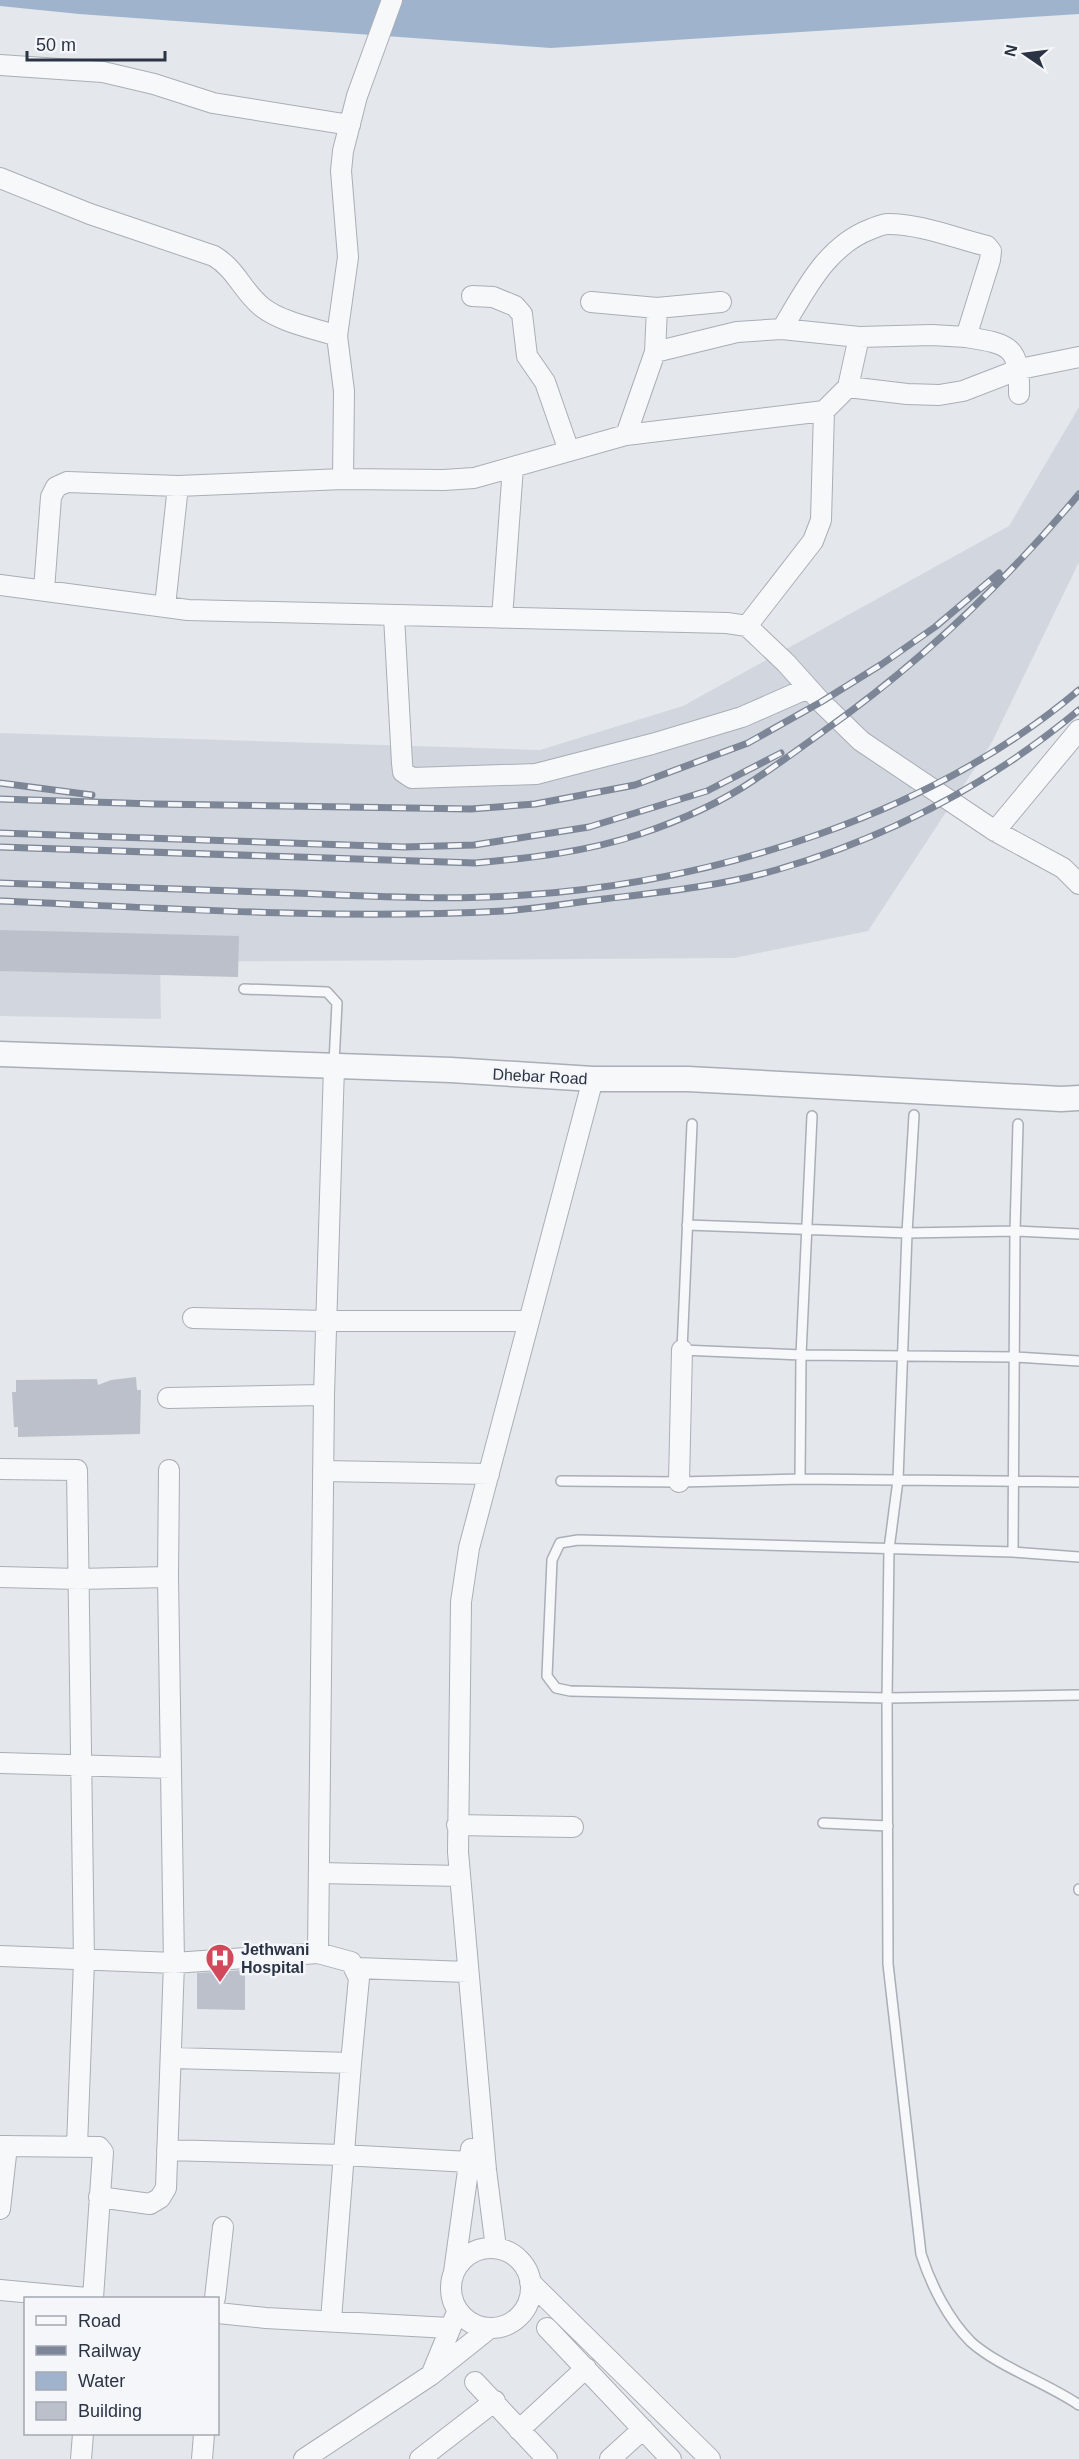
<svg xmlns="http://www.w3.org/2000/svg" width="1079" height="2459" viewBox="0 0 1079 2459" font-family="Helvetica,sans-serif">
	<rect width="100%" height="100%" fill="#e4e7ec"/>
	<path fill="#d2d6de" d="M 1079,407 L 1079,562 L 992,742 L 868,931 L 734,958 L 160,962 L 161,1019 L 0,1016 L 0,733 L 540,750 L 683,706 L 1009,526 Z"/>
	<path fill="#9fb4cc" d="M 0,0 L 1079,0 L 1079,14 L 551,48 L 79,14 L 0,6 Z"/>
	<path fill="#bbc0ca" d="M 0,930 L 239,936 L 238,977 L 0,971 Z
		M 136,1377 L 137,1390 L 141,1390 L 140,1434 L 18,1437 L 18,1427 L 14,1427 L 12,1392 L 16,1392 L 16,1380 L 97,1379 L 98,1385 L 111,1380 Z
		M 245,1970 L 245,2010 L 197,2009 L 197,1973 Z"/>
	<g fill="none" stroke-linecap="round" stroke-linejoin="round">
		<g stroke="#a9aeb7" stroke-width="12">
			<path id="service" d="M 244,989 L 327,992 L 337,1003 L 334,1063
				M 914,1115 L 907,1233 L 898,1480 L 889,1549 L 887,1698 L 888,1964 L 921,2254 C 931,2285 948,2319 971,2342 C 999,2367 1047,2383 1079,2405
				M 692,1124 L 682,1350 L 801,1355 L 1015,1357 L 1079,1361
				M 687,1225 L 907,1233 L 1015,1231 L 1079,1234
				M 800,1479 L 801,1355 L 812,1116
				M 561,1481 L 679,1482 L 800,1479 L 1079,1482
				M 1013,1552 L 1015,1231 L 1018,1124
				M 1079,1557 L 1013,1552 L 623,1541 L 578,1540 L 560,1543 L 552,1560 L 547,1676 L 556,1688 L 570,1691 L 887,1698 L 1079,1695
				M 823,1823 L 888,1826
				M 1079,1890 L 1079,1889"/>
		</g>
		<g stroke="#a9aeb7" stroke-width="22">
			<path id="minor" d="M 0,65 L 103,72 L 154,84 L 213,103 L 350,125
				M 0,178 L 90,214 L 214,256 C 237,270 242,291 262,307 C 281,322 313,328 337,336
				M 472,296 L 493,297 L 515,306 L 522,314 L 527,356 L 545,382 L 569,451
				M 591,302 L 657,308
				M 782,329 C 805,291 826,246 871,229 C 877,227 882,224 888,224 C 921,224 955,238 987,246 L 991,251 L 990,260 L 966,337 L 932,335 L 859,337
				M 966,337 C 1010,344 1020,346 1019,394
				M 655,352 L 657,308 L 721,302
				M 848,387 L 907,394 L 939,395 L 963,391 L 1020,369 L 1079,357
				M 626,435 L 655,352 L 737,332 L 782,329 L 859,337 L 848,387 L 824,411 L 821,520 L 813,541 L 747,626
				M 343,479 L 344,391 L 337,336 L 348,257 L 341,171 L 343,151 L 357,96 L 392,0
				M 0,585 L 188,610 L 727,623 L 747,626 L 786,663 L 821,702 L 861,741 L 995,831 L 1063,868 L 1079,884
				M 44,590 L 51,497 L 56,487 L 67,482 L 178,486
				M 165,606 L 178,486 L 343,479 L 444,480 L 474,478 L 626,435 L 824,411
				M 394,616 L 402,763 L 403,772 L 412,778 L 536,774 L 652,744 L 742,717 L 808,688
				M 502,618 L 513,467
				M 995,831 L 1079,730
				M 193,1318 L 326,1321 L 529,1321
				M 168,1398 L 324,1395
				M 0,1469 L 77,1470 L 84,1961 L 77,2146
				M 323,1471 L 489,1474
				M 679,1482 L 682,1350
				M 0,1577 L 78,1579 L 168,1577 L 174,1963 L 166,2188 L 160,2198 L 150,2204 L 99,2197
				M 168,1577 L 169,1470
				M 0,1763 L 171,1768
				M 457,1825 L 573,1827
				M 319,1873 L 460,1876
				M 318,1953 L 324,1395 L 334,1066
				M 0,1956 L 174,1963 L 318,1953 L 351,1962 L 359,1978 L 351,2063 L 172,2058
				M 356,1968 L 468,1972
				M 0,2146 L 99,2147 L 103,2152 L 93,2298
				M 167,2150 L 343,2155 L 469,2162
				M 0,2209 L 7,2146
				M 496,2248 L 486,2170 L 458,1852 L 461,1602 L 469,1548 L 593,1079
				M451 2288a40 40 0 1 1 80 0a40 40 0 1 1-80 0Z
				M 454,2272 L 471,2149
				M 530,2282 L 710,2459
				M 0,2290 L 87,2298
				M 215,2298 L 223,2227
				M 218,2313 L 266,2318 L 449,2328
				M 331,2320 L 351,2063
				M 547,2328 L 671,2459
				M 432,2373 L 455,2317
				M 475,2382 L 547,2459
				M 519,2430 L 586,2368
				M 81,2459 L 83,2434
				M 202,2459 L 204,2434
				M 304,2459 L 431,2375 L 490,2328
				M 420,2459 L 495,2401
				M 610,2459 L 643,2429"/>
		</g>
		<g stroke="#a9aeb7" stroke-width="27">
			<path id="tertiary" d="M 0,1054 L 451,1070 L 593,1079 L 688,1079 L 1061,1099 L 1079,1098"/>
		</g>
		<use href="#service" stroke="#f7f8fa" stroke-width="9"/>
		<use href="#minor" stroke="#f7f8fa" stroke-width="20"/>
		<use href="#tertiary" stroke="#f7f8fa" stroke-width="24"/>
		<g stroke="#7d8696" stroke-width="7">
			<path id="rail" d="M 0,783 L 92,795
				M 0,799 L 154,804 L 471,809 L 535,804 L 635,785 L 748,743 L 821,702 L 882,664 L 935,627 L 999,573
				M 0,833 L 404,847 L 474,845 L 589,827 L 707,791 L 781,753
				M 0,847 L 475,863 C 531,858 586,852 640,834 C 679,821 720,803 754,780 C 777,765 799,749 821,733 C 919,664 1002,586 1079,494
				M 0,883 C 98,886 196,890 294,893 C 371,896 448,901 525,895 C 716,882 931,815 1079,690
				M 0,901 C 167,908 335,920 503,911 C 536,909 570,903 604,899 C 662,892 720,886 776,870 C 887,838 990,784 1079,710"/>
		</g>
		<use href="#rail" stroke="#f4f6f9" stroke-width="4.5" stroke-dasharray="14" stroke-linecap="butt"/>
	</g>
	<defs>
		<g id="hospital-pin" transform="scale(1.5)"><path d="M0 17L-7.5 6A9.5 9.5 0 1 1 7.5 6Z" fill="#d1495b" stroke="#f4f6f9"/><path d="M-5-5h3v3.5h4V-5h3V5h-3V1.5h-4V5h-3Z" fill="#fff"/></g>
	</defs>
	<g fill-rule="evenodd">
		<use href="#hospital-pin" x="220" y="1958"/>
	</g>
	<g text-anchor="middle" stroke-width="5" stroke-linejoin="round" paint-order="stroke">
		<g font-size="16" fill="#2b3445" stroke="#f4f6f9">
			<text transform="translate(540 1076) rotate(3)" y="6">Dhebar Road</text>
		</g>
		<g font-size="16" font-weight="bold" fill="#2b3445" stroke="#f4f6f9" text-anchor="start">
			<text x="241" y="1955">Jethwani<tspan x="241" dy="18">Hospital</tspan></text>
		</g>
	</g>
	<rect x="24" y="2297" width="195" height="138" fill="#f4f6f9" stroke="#a4a8b1" stroke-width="1.5"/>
	<rect x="36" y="2316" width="30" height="9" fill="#f7f8fa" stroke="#a4a8b1" stroke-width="1.5"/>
	<text x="78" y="2327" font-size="18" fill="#2b3445">Road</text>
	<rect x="36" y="2346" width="30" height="9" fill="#7d8696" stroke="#a4a8b1" stroke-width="1.5"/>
	<text x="78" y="2357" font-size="18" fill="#2b3445">Railway</text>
	<rect x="36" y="2372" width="30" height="18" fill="#9fb4cc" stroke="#a4a8b1" stroke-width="1.5"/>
	<text x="78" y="2387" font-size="18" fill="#2b3445">Water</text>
	<rect x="36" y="2402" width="30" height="18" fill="#bbc0ca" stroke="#a4a8b1" stroke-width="1.5"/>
	<text x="78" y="2417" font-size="18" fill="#2b3445">Building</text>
	<g transform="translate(1025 54) rotate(284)" stroke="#f4f6f9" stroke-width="4.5" paint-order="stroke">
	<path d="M0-4.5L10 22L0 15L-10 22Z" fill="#2b3445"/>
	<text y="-9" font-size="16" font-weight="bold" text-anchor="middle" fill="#2b3445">N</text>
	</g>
	<path d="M27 51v9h138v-9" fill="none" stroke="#2b3445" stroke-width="3"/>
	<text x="36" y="51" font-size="18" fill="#2b3445" stroke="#f4f6f9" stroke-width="4.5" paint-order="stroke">50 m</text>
</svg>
